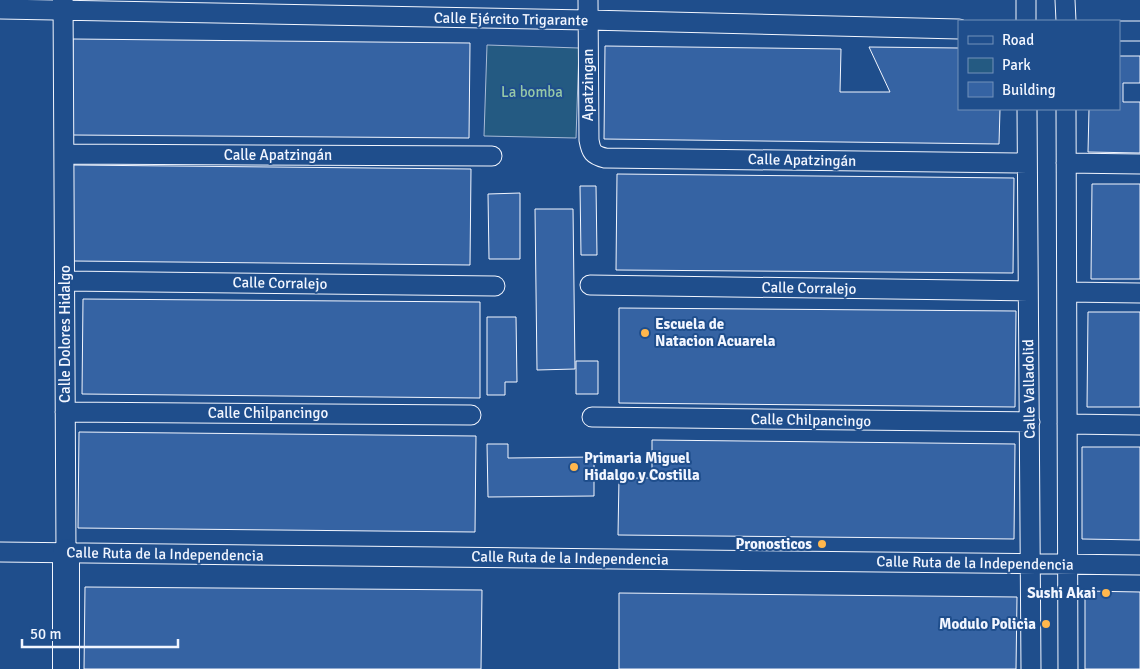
<svg xmlns="http://www.w3.org/2000/svg" width="1140" height="669" viewBox="0 0 1140 669" font-family="Signika,sans-serif">
	<rect width="100%" height="100%" fill="#1f4e8c"/>
	<path fill="#245a82" stroke="#a8bbd7" d="M 487,45 L 579,48 L 576,138 L 484,136 Z"/>
	<path fill="#3563a3" stroke="#f2f6ff" d="M 73,39 L 470,43 L 469,138 L 72,135 Z
		M 605,46 L 841,49 L 840,92 L 890,92 L 869,47 L 959,48 L 959,109 L 1000,109 L 999,144 L 604,139 Z
		M 1119,56 L 1140,56 L 1140,83 L 1123,83 L 1123,102 L 1140,102 L 1140,153 L 1088,152 L 1089,109 L 1119,109 Z
		M 73,165 L 471,169 L 470,265 L 73,261 Z
		M 617,174 L 1014,178 L 1013,273 L 616,270 Z
		M 1092,184 L 1140,184 L 1140,279 L 1091,279 Z
		M 580,186 L 596,186 L 597,255 L 581,255 Z
		M 520,193 L 520,259 L 489,259 L 488,194 Z
		M 535,209 L 573,209 L 575,369 L 537,370 Z
		M 83,299 L 480,302 L 480,398 L 82,394 Z
		M 619,308 L 1016,311 L 1015,407 L 619,403 Z
		M 1088,312 L 1140,312 L 1140,407 L 1087,407 Z
		M 487,317 L 516,317 L 517,382 L 505,382 L 505,395 L 487,395 Z
		M 576,361 L 598,361 L 598,394 L 576,394 Z
		M 79,432 L 476,436 L 475,532 L 78,528 Z
		M 652,440 L 1015,444 L 1014,539 L 618,535 L 619,478 L 652,478 Z
		M 487,444 L 508,444 L 508,458 L 594,457 L 594,496 L 488,497 Z
		M 1082,447 L 1140,447 L 1140,540 L 1082,539 Z
		M 85,587 L 482,590 L 481,669 L 84,669 Z
		M 1085,591 L 1140,592 L 1140,669 L 1085,669 Z
		M 619,593 L 1017,597 L 1016,669 L 619,669 Z"/>
	<g fill="none" stroke-linecap="round" stroke-linejoin="round">
		<g stroke="#f2f6ff" stroke-width="21">
			<path id="street" d="M 63,0 L 66,552
				M 588,0 L 589,140 C 591,152 593,155 605,158 L 1027,163
				M 1026,0 L 1026,21
				M 1065,0 L 1066,21
				M 0,9 L 588,20 L 959,29
				M 1119,31 L 1140,31
				M 1027,109 L 1031,669
				M 1066,109 L 1068,669
				M 64,154 L 492,156
				M 1066,163 L 1140,164
				M 65,281 L 495,286
				M 590,285 L 1028,291
				M 1067,292 L 1140,293
				M 65,412 L 471,415
				M 592,417 L 1030,422
				M 1067,424 L 1140,425
				M 0,552 L 1140,565"/>
		</g>
		<g stroke="#f2f6ff" stroke-width="28">
			<path id="secondary" d="M 66,552 L 66,669"/>
		</g>
		<use href="#street" stroke="#1f4e8c" stroke-width="19"/>
		<use href="#secondary" stroke="#1f4e8c" stroke-width="26"/>
	</g>
	<g fill="#ffb74d" stroke="#1f4e8c" stroke-width="2">
		<circle cx="645" cy="333" r="5"/>
		<circle cx="574" cy="467" r="5"/>
		<circle cx="822" cy="544" r="5"/>
		<circle cx="1106" cy="593" r="5"/>
		<circle cx="1046" cy="624" r="5"/>
	</g>
	<g text-anchor="middle" stroke-width="4" stroke-linejoin="round" paint-order="stroke">
		<g font-size="15" fill="#f2f6ff" stroke="#1f4e8c">
			<text transform="translate(511 19) rotate(1)" y="5">Calle Ejército Trigarante</text>
			<text transform="translate(588 85) rotate(-90)" y="5">Apatzingan</text>
			<text x="278" y="160">Calle Apatzingán</text>
			<text transform="translate(802 160) rotate(1)" y="5">Calle Apatzingán</text>
			<text transform="translate(280 283) rotate(1)" y="5">Calle Corralejo</text>
			<text transform="translate(809 288) rotate(1)" y="5">Calle Corralejo</text>
			<text transform="translate(65 334) rotate(-90)" y="5">Calle Dolores Hidalgo</text>
			<text transform="translate(1029 389) rotate(-91)" y="5">Calle Valladolid</text>
			<text x="268" y="418">Calle Chilpancingo</text>
			<text transform="translate(811 420) rotate(1)" y="5">Calle Chilpancingo</text>
			<text transform="translate(165 554) rotate(1)" y="5">Calle Ruta de la Independencia</text>
			<text transform="translate(570 558) rotate(1)" y="5">Calle Ruta de la Independencia</text>
			<text transform="translate(975 563) rotate(1)" y="5">Calle Ruta de la Independencia</text>
		</g>
		<g font-size="15" fill="#97c8a6" stroke="#1f4e8c">
			<text x="532" y="97">La bomba</text>
		</g>
		<g font-size="15" font-weight="bold" fill="#f2f6ff" stroke="#1f4e8c" text-anchor="end">
			<text x="655" y="329" text-anchor="start">Escuela de<tspan x="655" dy="17">Natacion Acuarela</tspan></text>
			<text x="584" y="463" text-anchor="start">Primaria Miguel<tspan x="584" dy="17">Hidalgo y Costilla</tspan></text>
			<text x="812" y="549">Pronosticos</text>
			<text x="1096" y="598">Sushi Akai</text>
			<text x="1036" y="629">Modulo Policia</text>
		</g>
	</g>
	<rect x="958" y="20" width="162" height="90" fill="#1f4e8c" stroke="#7391ba"/>
	<rect x="968" y="36" width="25" height="8" fill="#1f4e8c" stroke="#7391ba"/>
	<text x="1002" y="45" font-size="15" fill="#f2f6ff">Road</text>
	<rect x="968" y="58" width="25" height="15" fill="#245a82" stroke="#7391ba"/>
	<text x="1002" y="70" font-size="15" fill="#f2f6ff">Park</text>
	<rect x="968" y="82" width="25" height="15" fill="#3563a3" stroke="#7391ba"/>
	<text x="1002" y="95" font-size="15" fill="#f2f6ff">Building</text>
	<path d="M22 639v8h156v-8" fill="none" stroke="#f2f6ff" stroke-width="2.5"/>
	<text x="30" y="639" font-size="15" fill="#f2f6ff" stroke="#1f4e8c" stroke-width="4" paint-order="stroke">50 m</text>
</svg>
